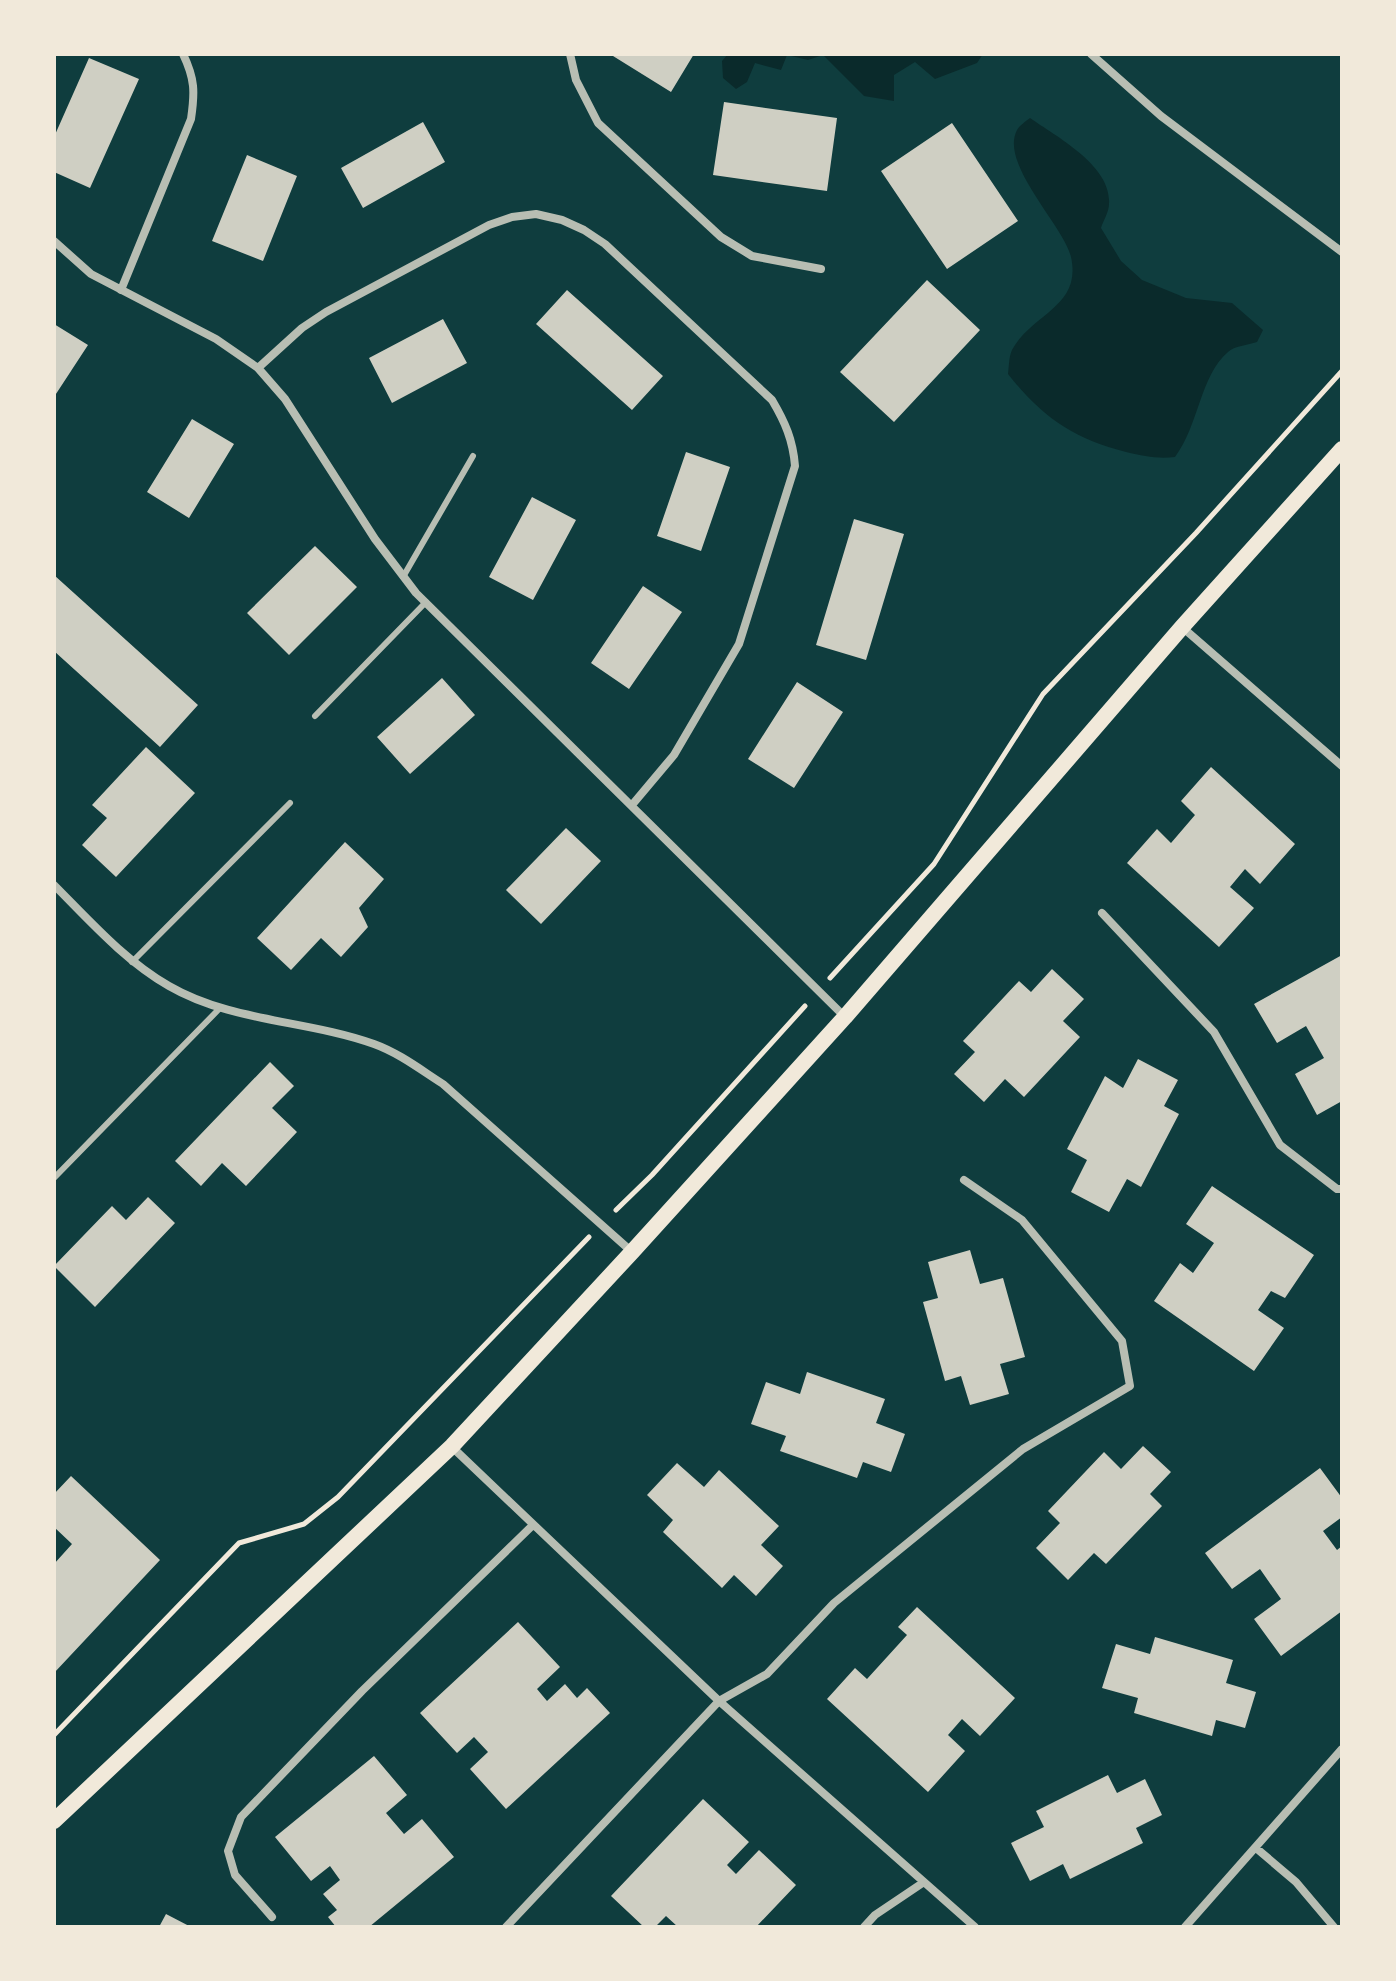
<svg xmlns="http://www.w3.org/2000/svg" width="1396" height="1981" viewBox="0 0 1396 1981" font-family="Helvetica,sans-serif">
	<rect width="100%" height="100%" fill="#0f3d3e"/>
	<path fill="#0a2a2b" d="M 728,54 L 983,54 L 977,63 L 935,79 L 915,62 L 894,75 L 894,101 L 864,96 L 823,55 L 808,60 L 787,55 L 781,70 L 755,63 L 747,82 L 736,89 L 723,78 L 722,61 Z
		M 1030,118 C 1057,137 1112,166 1109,204 C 1109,212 1103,221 1101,228 L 1121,261 L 1142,280 L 1186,298 L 1232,303 L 1263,330 L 1257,342 C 1248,345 1234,346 1228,352 C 1200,376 1199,425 1175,457 C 1157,459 1144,456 1126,452 C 1073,439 1041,416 1008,374 C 1009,366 1009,356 1012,350 C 1032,313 1082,307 1071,257 C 1064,226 999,164 1017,130 C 1019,126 1026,121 1030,118 Z"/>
	<path fill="#cfcfc3" d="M 614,54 L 694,54 L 671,92 L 613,56 Z
		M 89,58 L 139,79 L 90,188 L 54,172 L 54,137 Z
		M 724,102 L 837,118 L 827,191 L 713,175 Z
		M 423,122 L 445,162 L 363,208 L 341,168 Z
		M 952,123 L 1018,221 L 947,269 L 881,171 Z
		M 247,155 L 297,176 L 263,261 L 212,241 Z
		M 927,280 L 980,330 L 894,422 L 840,372 Z
		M 567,290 L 663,376 L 632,410 L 536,324 Z
		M 443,319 L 467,363 L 392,403 L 369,358 Z
		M 54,324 L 88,345 L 54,397 Z
		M 192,419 L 234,444 L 189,518 L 147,492 Z
		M 686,452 L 730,467 L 701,551 L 657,536 Z
		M 532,497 L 576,520 L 533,600 L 489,577 Z
		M 854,519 L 904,534 L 866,660 L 816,645 Z
		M 315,546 L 357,587 L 289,655 L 247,613 Z
		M 54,575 L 198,705 L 160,747 L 54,651 Z
		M 643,586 L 682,612 L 629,689 L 591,663 Z
		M 442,678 L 475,715 L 410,774 L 377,737 Z
		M 797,682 L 843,712 L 794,788 L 748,759 Z
		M 146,747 L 195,793 L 116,877 L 82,845 L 107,818 L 92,805 Z
		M 1211,767 L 1295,844 L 1260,884 L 1245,869 L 1230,887 L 1254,908 L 1219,947 L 1127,863 L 1157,829 L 1171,843 L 1195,815 L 1181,801 Z
		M 566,828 L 601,861 L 541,924 L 506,890 Z
		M 345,842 L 384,879 L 359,908 L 368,927 L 341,957 L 321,938 L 291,970 L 257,938 Z
		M 1342,955 L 1342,1101 L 1317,1115 L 1295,1074 L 1324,1058 L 1306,1026 L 1277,1043 L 1254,1004 Z
		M 1052,969 L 1084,999 L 1063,1021 L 1080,1037 L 1024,1097 L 1005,1079 L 984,1102 L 954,1074 L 975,1052 L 963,1041 L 1019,981 L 1031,992 Z
		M 1138,1059 L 1178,1080 L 1164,1106 L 1179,1114 L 1141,1187 L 1127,1179 L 1109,1212 L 1071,1192 L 1087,1160 L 1067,1149 L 1105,1076 L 1123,1088 Z
		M 270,1062 L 294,1086 L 272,1108 L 297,1132 L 246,1186 L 222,1163 L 201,1186 L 175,1161 Z
		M 1212,1186 L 1314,1255 L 1285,1298 L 1271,1291 L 1258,1310 L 1284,1328 L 1254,1371 L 1154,1301 L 1180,1263 L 1193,1273 L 1214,1243 L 1186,1224 Z
		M 148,1197 L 175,1223 L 95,1307 L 54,1266 L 112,1206 L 126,1220 Z
		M 970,1250 L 980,1284 L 1003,1278 L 1025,1357 L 1000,1364 L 1009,1394 L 970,1405 L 961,1376 L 945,1381 L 923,1302 L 938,1298 L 928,1262 Z
		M 807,1372 L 885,1399 L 876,1423 L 905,1434 L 891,1472 L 863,1462 L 857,1478 L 780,1451 L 786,1436 L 751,1424 L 766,1382 L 800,1394 Z
		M 1143,1446 L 1171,1472 L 1150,1494 L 1162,1506 L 1106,1564 L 1094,1553 L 1068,1580 L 1036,1548 L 1060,1523 L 1048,1511 L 1104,1452 L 1121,1469 Z
		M 677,1463 L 704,1487 L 719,1470 L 779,1526 L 761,1545 L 783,1566 L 756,1596 L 734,1575 L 722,1588 L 663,1532 L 673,1520 L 647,1495 Z
		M 1320,1468 L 1342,1498 L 1342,1517 L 1323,1531 L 1337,1550 L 1342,1546 L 1342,1611 L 1281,1656 L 1254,1619 L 1281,1599 L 1260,1569 L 1232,1589 L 1205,1553 Z
		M 71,1476 L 160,1560 L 54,1673 L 54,1564 L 72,1544 L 54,1527 L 54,1494 Z
		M 917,1607 L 1015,1698 L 980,1736 L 962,1719 L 948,1735 L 965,1751 L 928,1792 L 827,1699 L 855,1668 L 867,1679 L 907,1635 L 898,1627 Z
		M 518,1622 L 560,1667 L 537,1689 L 547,1701 L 565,1684 L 577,1698 L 587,1688 L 610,1713 L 506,1809 L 470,1769 L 488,1752 L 474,1737 L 457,1753 L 420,1713 Z
		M 1155,1637 L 1233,1660 L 1226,1683 L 1256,1692 L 1245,1728 L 1216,1720 L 1212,1736 L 1134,1713 L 1138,1698 L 1102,1688 L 1116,1644 L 1150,1654 Z
		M 374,1756 L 407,1795 L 386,1813 L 404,1834 L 422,1819 L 454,1857 L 369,1927 L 336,1927 L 328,1917 L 337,1910 L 323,1894 L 340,1880 L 330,1866 L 311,1881 L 275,1837 Z
		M 1108,1775 L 1117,1793 L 1145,1779 L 1162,1815 L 1136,1828 L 1143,1843 L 1070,1879 L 1063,1864 L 1030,1881 L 1011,1843 L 1044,1827 L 1036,1811 Z
		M 703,1799 L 749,1842 L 727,1865 L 736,1874 L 759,1850 L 796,1885 L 756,1927 L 678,1927 L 666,1916 L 655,1927 L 644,1927 L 611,1896 Z
		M 166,1914 L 191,1927 L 159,1927 Z"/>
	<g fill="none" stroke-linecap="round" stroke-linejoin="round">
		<path stroke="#f1e9da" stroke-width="5" d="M 830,978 L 934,864 L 1043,694 L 1196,533 L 1342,371
			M 616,1210 L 652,1175 L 805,1006
			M 54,1735 L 239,1543 L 304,1524 L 338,1497 L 589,1237"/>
		<path stroke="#b8beb3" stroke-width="6" d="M 403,577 L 473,456
			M 315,716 L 426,602
			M 132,962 L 290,803
			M 54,1178 L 220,1008"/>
		<path stroke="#b8beb3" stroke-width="8" d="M 570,54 L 576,80 L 598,123 L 721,237 L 752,256 L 821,269
			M 1091,54 L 1161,116 L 1342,252
			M 54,241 L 91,274 L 216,339 L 258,368 L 285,399 L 375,539 L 416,593 L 845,1017
			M 121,290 L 191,119 C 195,92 195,79 183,54
			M 258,368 L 302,328 L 326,312 L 489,225 L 512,217 L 536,214 L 562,220 L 584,230 L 605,244 L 772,400 C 785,422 793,440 795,466 L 739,644 L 674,755 L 632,805
			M 1182,627 L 1342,766
			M 54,885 C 90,921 124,960 169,986 C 231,1022 307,1020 374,1044 C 399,1053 421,1070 443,1084 L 631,1251
			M 1102,913 L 1214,1032 L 1280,1145 L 1337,1189 L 1342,1189
			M 452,1447 L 719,1701 L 975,1927
			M 1256,1848 L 1296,1882 L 1334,1927
			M 272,1917 L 235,1875 L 228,1851 L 241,1817 L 362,1691 L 533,1525
			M 506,1927 L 719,1701 L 767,1674 L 834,1603 L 1023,1449 L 1130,1386 L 1122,1341 L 1022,1220 L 964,1180
			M 864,1927 L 875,1915 L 924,1882
			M 1185,1927 L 1342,1749"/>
		<path stroke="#f1e9da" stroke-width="16" d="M 54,1821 L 452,1446 L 632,1252 L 845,1017 L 1182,627 L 1342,449"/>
	</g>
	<rect width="1396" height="1981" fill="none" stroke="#f1e9da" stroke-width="112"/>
</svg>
